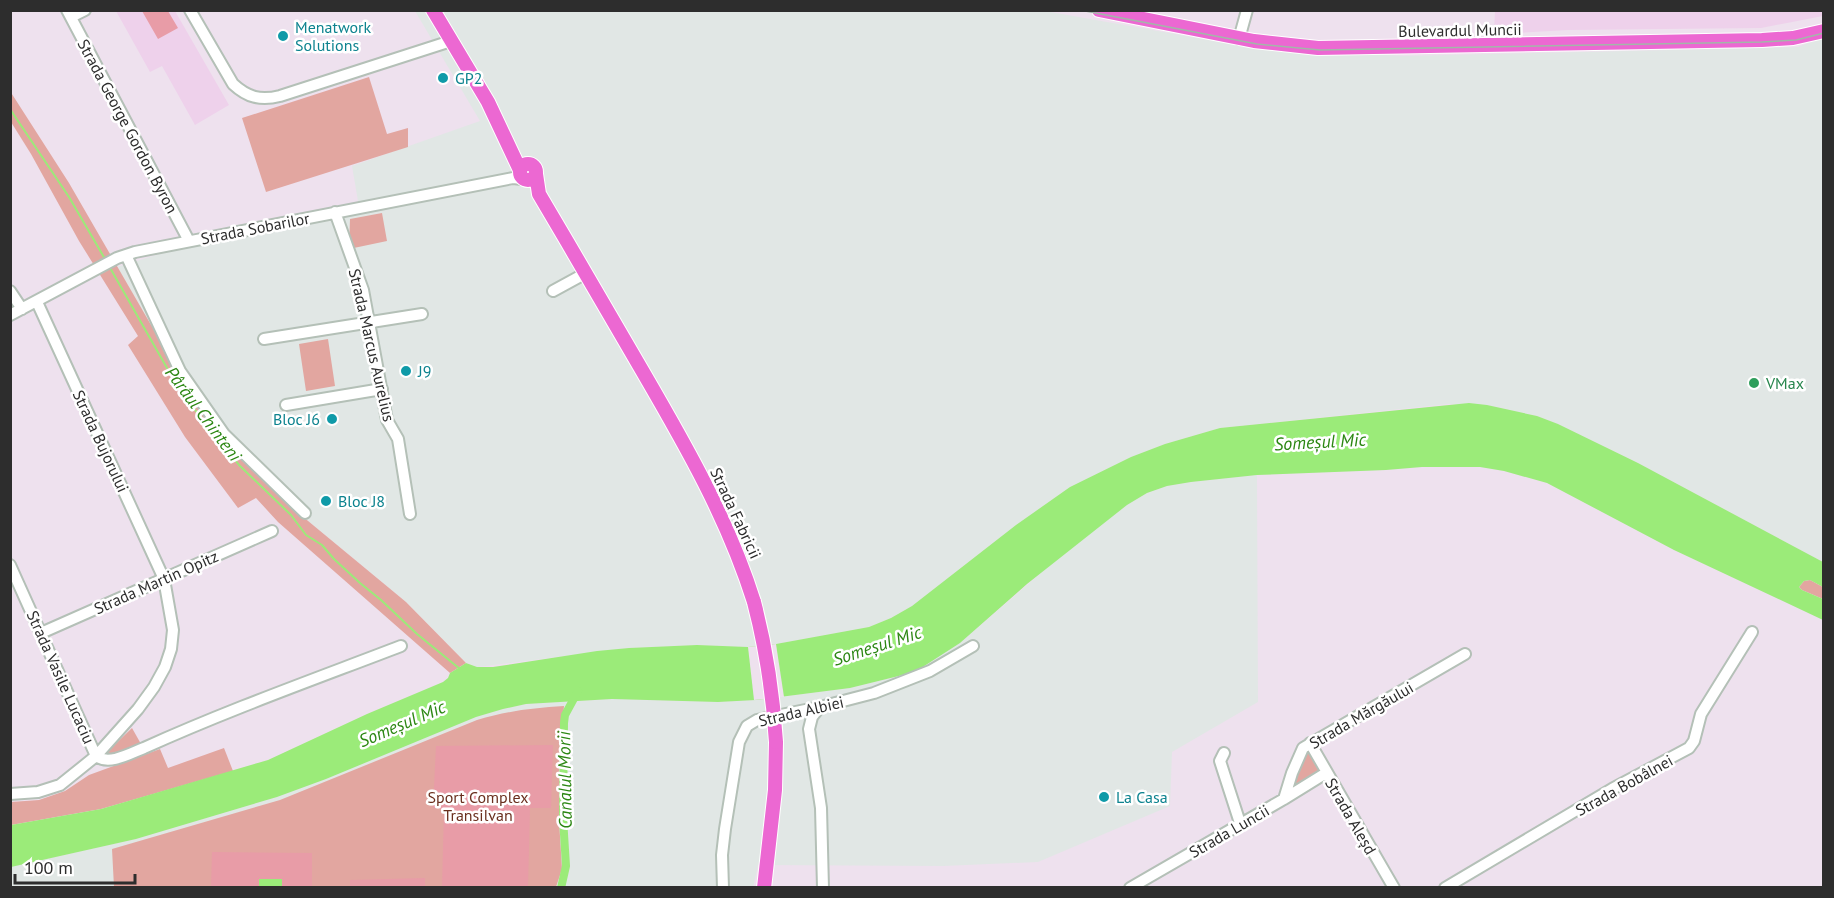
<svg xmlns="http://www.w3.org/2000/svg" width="1834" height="898" viewBox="0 0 1834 898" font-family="'PT Sans',sans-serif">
	<rect width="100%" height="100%" fill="#eee1ee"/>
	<path fill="#e1e7e5" d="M 415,11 L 1045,11 L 1248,47 L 1404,56 L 1798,47 L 1823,37 L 1823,562 L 1638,463 L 1558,424 L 1537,416 L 1487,405 L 1448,404 L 1220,428 L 1165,444 L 1131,457 L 1070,487 L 1016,525 L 912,606 L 891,618 L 869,627 L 776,644 L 748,647 L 697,645 L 629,648 L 477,667 L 466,663 L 406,602 L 296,511 L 224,440 L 195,401 L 117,267 L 225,234 L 359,207 L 352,166 L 480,121 Z
		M 1257,475 L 1258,702 L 1172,752 L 1170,806 L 1038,862 L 943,866 L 758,865 L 753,888 L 11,888 L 10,867 L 136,839 L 277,797 L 326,779 L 476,717 L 503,709 L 526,704 L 612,699 L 718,702 L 756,700 L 850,688 L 915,672 L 960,643 L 1063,554 L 1127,505 L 1147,493 L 1167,486 L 1191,482 Z"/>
	<path fill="#eed1eb" d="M 116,11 L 175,11 L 229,105 L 195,125 L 162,66 L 150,72 Z
		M 1495,11 L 1822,10 L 1823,16 L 1761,28 L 1568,30 L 1516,33 L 1494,32 Z"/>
	<path fill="#e2a6a0" d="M 369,77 L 387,134 L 408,128 L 408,147 L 266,192 L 242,118 Z
		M 10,91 L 69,183 L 195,401 L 224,440 L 296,511 L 406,602 L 466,663 L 450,673 L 278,522 L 256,498 L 238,508 L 185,437 L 128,345 L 138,336 L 79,241 L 31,154 L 11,122 Z
		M 382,213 L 387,241 L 349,249 L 350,219 Z
		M 328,339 L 335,386 L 306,391 L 299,344 Z
		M 1810,580 L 1823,587 L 1823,599 L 1802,590 L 1799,587 L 1804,581 Z
		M 564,706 L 559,763 L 560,808 L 559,820 L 562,869 L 556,887 L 114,887 L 112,849 L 280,800 L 477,720 C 507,711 532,708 564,706 Z
		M 132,728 L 141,744 L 108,755 L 106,753 Z
		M 224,748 L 233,771 L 101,809 L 11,825 L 11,802 L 39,800 L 65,791 L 89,775 L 160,749 L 168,768 Z
		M 1308,748 L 1323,772 L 1289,793 Z"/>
	<path fill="#e89ca7" d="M 142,11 L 168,11 L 178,28 L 158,39 Z
		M 553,745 L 551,808 L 530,808 L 528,887 L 442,887 L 444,809 L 433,808 L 436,746 Z
		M 212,852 L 312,853 L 312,887 L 211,888 Z
		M 425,878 L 425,887 L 350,887 L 350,880 Z"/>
	<path fill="#9beb79" d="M 1469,403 L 1487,405 L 1537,416 L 1558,424 L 1638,463 L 1823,562 L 1823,587 L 1810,580 L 1804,581 L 1799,587 L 1802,590 L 1823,599 L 1823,620 L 1674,550 L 1547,483 L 1504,471 L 1480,467 L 1422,467 L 1386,470 L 1257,475 L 1191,482 L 1167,486 L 1147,493 L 1127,505 L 1027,584 L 960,643 L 915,672 L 850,688 L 756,700 L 718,702 L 612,699 L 526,704 L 503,709 L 476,717 L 326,779 L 277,797 L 136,839 L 11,867 L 11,825 L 101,809 L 268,760 L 367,714 L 443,682 L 448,678 L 450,673 L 466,663 L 477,667 L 493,667 L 597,651 L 629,648 L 697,645 L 748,647 L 776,644 L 869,627 L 891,618 L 912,606 L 1016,525 L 1070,487 L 1131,457 L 1165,444 L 1220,428 Z
		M 259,879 L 282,879 L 282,887 L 259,887 Z"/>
	<path fill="#eee1ee" d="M 776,644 L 784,697 L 754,700 L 748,647 Z"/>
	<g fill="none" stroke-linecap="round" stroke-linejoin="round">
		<path stroke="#9beb79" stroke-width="2" d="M 10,109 L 69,197 L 105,259
			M 109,266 L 167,368 L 191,405 L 239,465 L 291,515 L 306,535 L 322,545 L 334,559 L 360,583 L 381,600 L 417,634 L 460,669"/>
		<path stroke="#9beb79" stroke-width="8" d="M 561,888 L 566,866 L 563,818 L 564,723 L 565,715 L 578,691"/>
		<g stroke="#b4c0b7" stroke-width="14">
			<path id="minor" d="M 67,10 L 189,241
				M 190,10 L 233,84 C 247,97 260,101 280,96 L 451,41
				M 71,17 L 85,10
				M 1239,39 L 1247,10
				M 335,212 L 363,290 L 387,420 L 398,439 L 410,514
				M 126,255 L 180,371 L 224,434 L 305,513
				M 10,291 L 22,309
				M 553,291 L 586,273
				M 10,315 L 117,258 L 135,252 L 513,178 L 522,179
				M 264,339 L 422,314
				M 286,405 L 382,389
				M 10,565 L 96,756
				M 41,633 L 272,531
				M 820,707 L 812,717 L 809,729 L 821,808 L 823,888
				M 1310,743 L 1394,888
				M 1224,753 L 1220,761 L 1240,823
				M 96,756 C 109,766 131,753 144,748 C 228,710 315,679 401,646
				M 10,794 L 38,792 L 60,785 L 96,756 L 138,709 L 154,687 L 165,667 L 171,649 L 173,630 L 164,579 L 37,302
				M 1284,799 L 1292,773 L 1303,748 L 1465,654
				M 723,888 L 722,855 L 725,829 L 739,742 L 747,726 L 757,720 L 820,707 L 874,693 L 930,671 L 973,646
				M 1130,888 L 1284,799 L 1326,773
				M 1445,888 L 1612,789 L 1689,748 L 1694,741 L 1701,714 L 1752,632"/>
		</g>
		<g stroke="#fff" stroke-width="16">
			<path id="major" d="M 433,10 L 488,102 L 520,170
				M 1099,10 L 1254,41 L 1318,48 L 1762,40 L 1793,38 L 1824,31
				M520 172a8 8 0 1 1 16 0a8 8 0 1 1-16 0Z
				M 536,174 L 539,194 C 574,253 608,312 643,372 C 686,446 728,519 754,602
				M 764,888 L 775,790 L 776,742"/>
		</g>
		<use href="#minor" stroke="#fff" stroke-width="10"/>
		<use href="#major" stroke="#ec68d2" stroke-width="14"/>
		<path stroke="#a3b7a9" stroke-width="1.5" d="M 1080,10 L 1257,44 L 1320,50 L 1762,42 L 1796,40 L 1824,33"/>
		<g stroke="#fff" stroke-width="16" stroke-linecap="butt">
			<path id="major-bridge" d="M 754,602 C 766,648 773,694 776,742"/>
		</g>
		<use href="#major-bridge" stroke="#ec68d2" stroke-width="14"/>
	</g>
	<g fill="#0f9aa8" stroke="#fff" stroke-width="2">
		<circle cx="283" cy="36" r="6"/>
		<circle cx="443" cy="78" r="6"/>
		<circle cx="406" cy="371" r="6"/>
		<circle cx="332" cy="419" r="6"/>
		<circle cx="326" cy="501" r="6"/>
		<circle cx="1104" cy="797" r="6"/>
	</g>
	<circle fill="#2e9e5b" stroke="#fff" stroke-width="2" cx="1754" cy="383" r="6"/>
	<g text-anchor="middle" stroke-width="5" stroke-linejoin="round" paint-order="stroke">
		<g font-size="16" fill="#0d838f" stroke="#fff" text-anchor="start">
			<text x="295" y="33">Menatwork<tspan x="295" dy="18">Solutions</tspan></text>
			<text x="455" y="84">GP2</text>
			<text x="418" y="377">J9</text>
			<text x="320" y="425" text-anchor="end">Bloc J6</text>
			<text x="338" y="507">Bloc J8</text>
			<text x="1116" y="803">La Casa</text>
		</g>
		<g font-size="16" fill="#2d2d2d" stroke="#fff">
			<text transform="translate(1460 30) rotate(-1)" y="6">Bulevardul Muncii</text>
			<text transform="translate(128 126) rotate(62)" y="6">Strada George Gordon Byron</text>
			<text transform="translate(255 228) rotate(-11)" y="6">Strada Sobarilor</text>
			<text transform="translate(372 345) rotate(77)" y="6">Strada Marcus Aurelius</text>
			<text transform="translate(101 441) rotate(65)" y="6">Strada Bujorului</text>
			<text transform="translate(736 513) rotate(65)" y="6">Strada Fabricii</text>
			<text transform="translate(156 582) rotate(-24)" y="6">Strada Martin Opitz</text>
			<text transform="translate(61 677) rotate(66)" y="6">Strada Vasile Lucaciu</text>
			<text transform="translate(801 711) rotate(-13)" y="6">Strada Albiei</text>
			<text transform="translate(1361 715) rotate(-30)" y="6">Strada Mărgăului</text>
			<text transform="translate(1624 785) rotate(-29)" y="6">Strada Bobâlnei</text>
			<text transform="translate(1351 816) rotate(60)" y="6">Strada Aleșd</text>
			<text transform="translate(1229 831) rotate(-30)" y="6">Strada Luncii</text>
		</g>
		<g font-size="16" fill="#27864d" stroke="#fff" text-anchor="start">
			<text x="1766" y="389">VMax</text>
		</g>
		<g font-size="16" fill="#6a2f1e" stroke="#fff">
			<text x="478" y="803">Sport Complex<tspan x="478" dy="18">Transilvan</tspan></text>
		</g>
		<g font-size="18" font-style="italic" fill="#2c8713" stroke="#fff">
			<text transform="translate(203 414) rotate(53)" y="6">Pârâul Chinteni</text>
			<text transform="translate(1320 442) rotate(-3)" y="6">Someșul Mic</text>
			<text transform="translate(877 646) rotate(-18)" y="6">Someșul Mic</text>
			<text transform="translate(402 724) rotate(-23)" y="6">Someșul Mic</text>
			<text transform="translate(565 780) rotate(-91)" y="6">Canalul Morii</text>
		</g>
	</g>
	<rect width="1834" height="898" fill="none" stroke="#2d2d2d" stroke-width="24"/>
	<path d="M15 874v9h120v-9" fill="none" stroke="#2d2d2d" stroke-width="3"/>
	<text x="24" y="874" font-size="18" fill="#2d2d2d" stroke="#ffffff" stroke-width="4.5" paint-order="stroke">100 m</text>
</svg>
